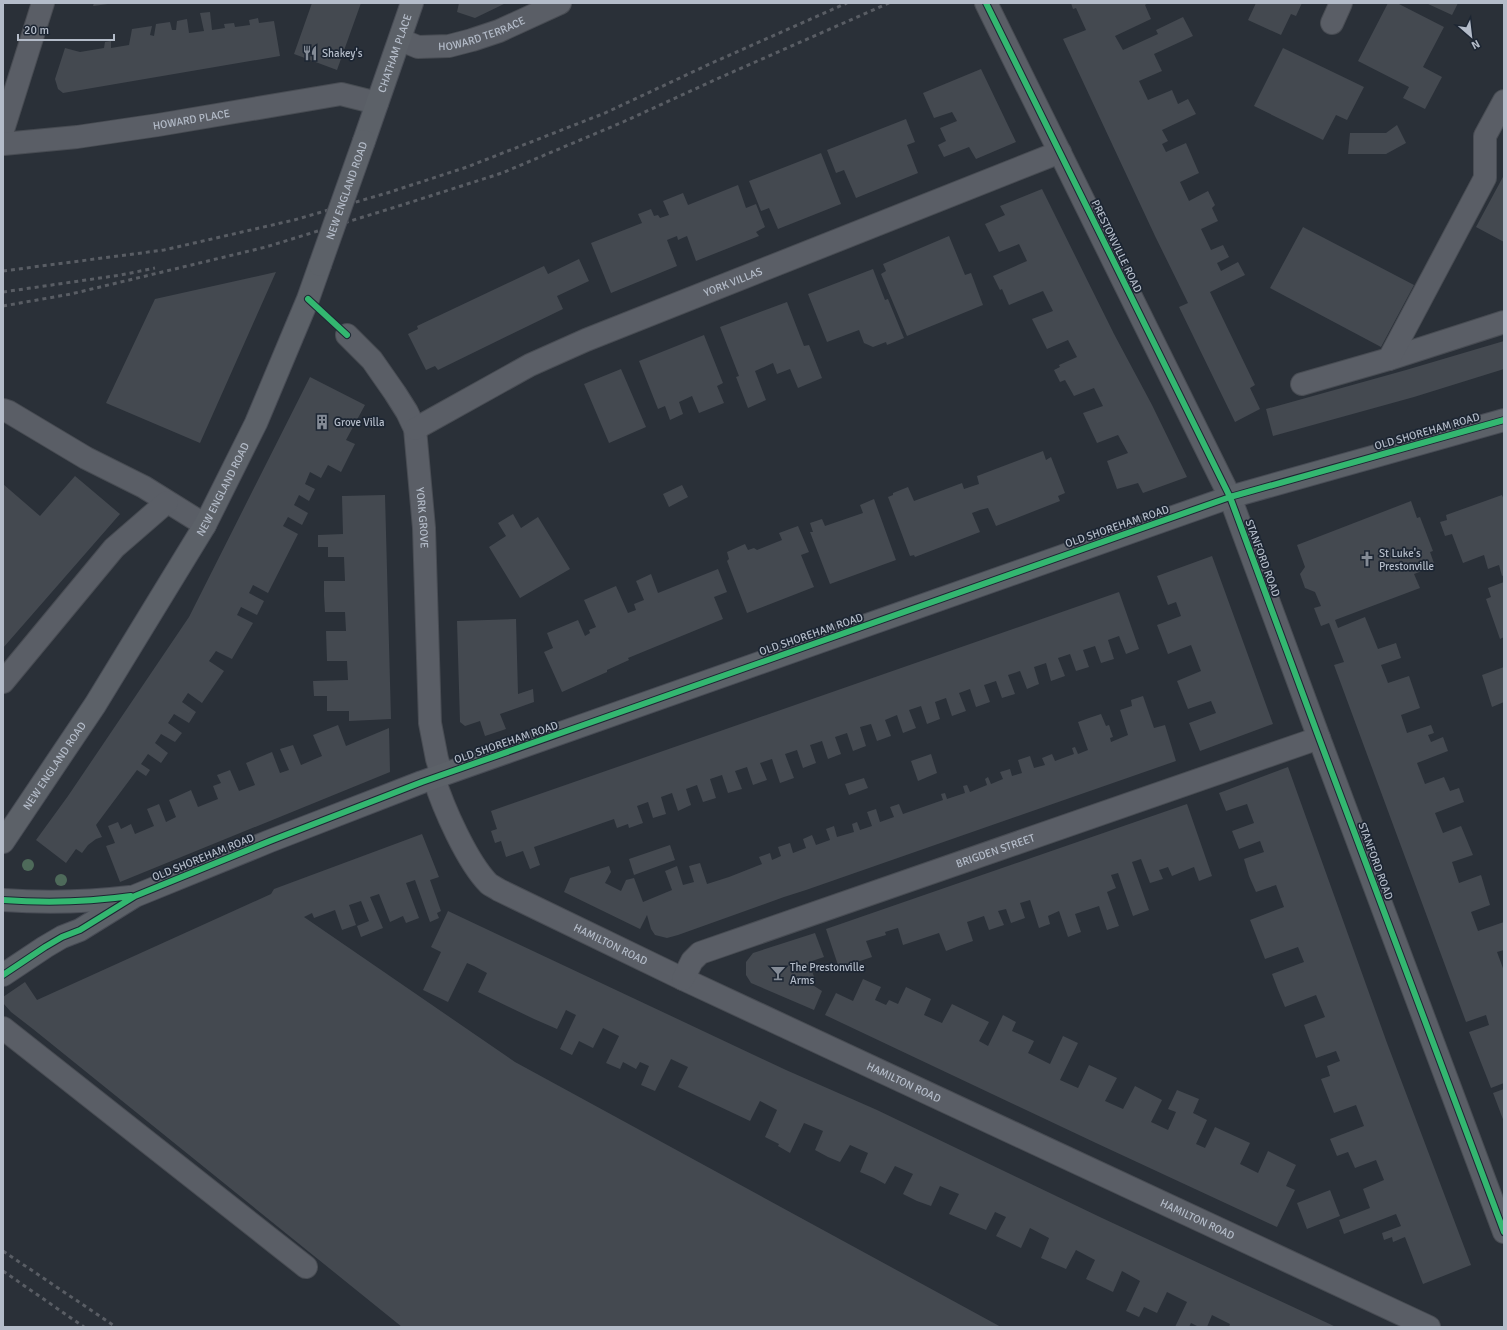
<svg xmlns="http://www.w3.org/2000/svg" width="1507" height="1330" viewBox="0 0 1507 1330" font-family="Signika,sans-serif">
	<rect width="100%" height="100%" fill="#2a3038"/>
	<path fill="#444950" d="M 94,3 L 108,3 L 108,4 L 93,6 Z
		M 312,3 L 361,3 L 337,70 L 294,54 Z
		M 459,3 L 506,3 L 475,18 L 457,12 Z
		M 1071,3 L 1148,3 L 1145,5 L 1151,19 L 1115,36 L 1123,50 L 1158,34 L 1156,30 L 1183,17 L 1193,36 L 1154,54 L 1162,71 L 1139,81 L 1148,100 L 1172,90 L 1178,104 L 1188,99 L 1196,114 L 1162,130 L 1168,141 L 1162,144 L 1166,152 L 1186,143 L 1199,173 L 1180,182 L 1189,201 L 1208,191 L 1215,205 L 1212,208 L 1218,221 L 1201,229 L 1211,250 L 1223,245 L 1229,257 L 1217,263 L 1221,271 L 1238,262 L 1245,275 L 1210,292 L 1255,385 L 1250,388 L 1260,409 L 1235,422 L 1179,307 L 1188,303 L 1155,236 L 1063,39 L 1086,30 L 1076,8 L 1073,9 Z
		M 1256,3 L 1302,3 L 1296,16 L 1291,14 L 1281,35 L 1248,20 Z
		M 1388,3 L 1397,3 L 1444,27 L 1423,67 L 1442,77 L 1425,109 L 1403,98 L 1409,87 L 1358,61 Z
		M 1426,3 L 1458,3 L 1452,15 Z
		M 210,12 L 212,30 L 225,28 L 224,24 L 234,23 L 235,27 L 250,25 L 249,20 L 258,18 L 259,23 L 274,21 L 280,56 L 63,93 L 58,89 L 55,79 L 65,48 L 80,52 L 104,48 L 105,42 L 111,41 L 111,48 L 129,45 L 132,29 L 152,26 L 150,35 L 154,36 L 156,24 L 170,22 L 172,30 L 176,30 L 177,21 L 187,19 L 189,33 L 204,31 L 200,13 Z
		M 1283,48 L 1364,87 L 1347,120 L 1336,115 L 1323,140 L 1254,106 Z
		M 981,69 L 1016,142 L 976,159 L 969,147 L 944,157 L 938,145 L 946,141 L 940,128 L 957,121 L 952,112 L 934,118 L 923,93 Z
		M 906,119 L 915,142 L 907,145 L 918,173 L 856,198 L 844,170 L 836,173 L 827,150 Z
		M 1397,125 L 1406,143 L 1386,154 L 1348,154 L 1350,133 L 1386,133 Z
		M 821,153 L 841,204 L 778,229 L 769,208 L 761,211 L 749,181 Z
		M 1504,175 L 1504,242 L 1476,227 Z
		M 738,185 L 746,208 L 756,204 L 765,227 L 756,232 L 759,236 L 696,261 L 687,236 L 678,240 L 677,236 L 667,240 L 677,266 L 611,293 L 591,243 L 642,223 L 638,214 L 651,209 L 654,216 L 658,215 L 660,218 L 669,215 L 663,201 L 683,193 L 688,205 Z
		M 1042,189 L 1114,334 L 1152,405 L 1187,477 L 1143,493 L 1138,483 L 1117,489 L 1107,461 L 1128,453 L 1118,435 L 1097,443 L 1083,413 L 1103,406 L 1094,388 L 1074,396 L 1065,380 L 1060,382 L 1054,370 L 1060,367 L 1059,365 L 1077,357 L 1068,340 L 1047,349 L 1032,319 L 1053,311 L 1043,291 L 1009,305 L 1002,289 L 1000,290 L 993,276 L 1027,261 L 1019,244 L 999,252 L 985,224 L 1005,215 L 1000,206 Z
		M 1303,227 L 1414,285 L 1381,347 L 1270,288 Z
		M 949,236 L 965,275 L 971,273 L 983,305 L 907,336 L 881,274 L 886,271 L 883,264 Z
		M 579,259 L 589,281 L 557,296 L 563,309 L 438,370 L 435,366 L 426,370 L 408,334 L 418,329 L 417,326 L 544,266 L 548,274 Z
		M 873,269 L 885,300 L 888,299 L 904,338 L 887,345 L 886,342 L 873,347 L 864,343 L 859,330 L 827,342 L 808,294 Z
		M 276,272 L 200,443 L 106,403 L 155,299 Z
		M 787,302 L 804,346 L 809,345 L 822,378 L 798,388 L 790,369 L 777,374 L 773,363 L 755,371 L 766,400 L 748,408 L 736,377 L 739,376 L 720,327 Z
		M 704,335 L 723,383 L 717,386 L 724,403 L 699,413 L 692,396 L 679,402 L 683,414 L 670,420 L 665,406 L 658,409 L 639,361 Z
		M 1504,341 L 1504,369 L 1414,397 L 1273,436 L 1266,409 L 1406,370 Z
		M 621,369 L 646,427 L 609,443 L 584,384 Z
		M 310,377 L 365,405 L 346,440 L 355,444 L 341,472 L 328,465 L 321,478 L 310,472 L 305,484 L 315,489 L 309,501 L 299,495 L 294,505 L 308,513 L 302,525 L 288,517 L 283,526 L 298,534 L 268,593 L 253,585 L 249,593 L 264,601 L 257,615 L 241,607 L 237,615 L 253,623 L 232,659 L 216,651 L 209,661 L 224,671 L 202,703 L 188,693 L 182,702 L 196,712 L 189,723 L 174,714 L 168,723 L 182,733 L 175,742 L 161,734 L 155,743 L 168,753 L 161,763 L 148,754 L 141,764 L 150,770 L 146,776 L 137,770 L 96,825 L 102,837 L 96,839 L 88,845 L 82,853 L 76,849 L 66,863 L 36,840 L 68,796 L 189,617 Z
		M 1043,451 L 1046,460 L 1051,457 L 1065,493 L 1058,496 L 1060,501 L 996,526 L 988,508 L 980,510 L 972,513 L 980,532 L 915,557 L 914,555 L 910,556 L 888,497 L 893,495 L 893,493 L 908,487 L 914,501 L 962,483 L 964,489 L 979,484 L 977,476 Z
		M 75,476 L 120,514 L 3,648 L 3,484 L 40,516 Z
		M 682,485 L 688,497 L 669,507 L 663,494 Z
		M 385,495 L 391,719 L 349,721 L 349,711 L 327,711 L 327,696 L 314,696 L 313,681 L 348,680 L 347,661 L 327,661 L 326,631 L 346,631 L 345,612 L 325,612 L 324,596 L 324,581 L 345,581 L 344,557 L 328,557 L 328,547 L 318,547 L 318,535 L 343,534 L 342,496 Z
		M 1502,495 L 1504,500 L 1504,575 L 1502,576 L 1499,565 L 1488,569 L 1484,555 L 1463,563 L 1452,534 L 1445,536 L 1440,522 L 1447,520 L 1446,515 Z
		M 874,499 L 896,560 L 830,584 L 810,532 L 813,532 L 810,523 L 822,519 L 825,526 L 863,513 L 860,505 Z
		M 1411,501 L 1417,518 L 1420,517 L 1433,551 L 1430,552 L 1435,566 L 1414,574 L 1420,588 L 1335,620 L 1338,628 L 1365,617 L 1378,649 L 1396,643 L 1401,658 L 1381,665 L 1388,683 L 1409,676 L 1420,708 L 1401,715 L 1407,733 L 1431,725 L 1434,733 L 1428,735 L 1431,742 L 1443,737 L 1448,751 L 1417,763 L 1425,784 L 1444,777 L 1450,791 L 1459,788 L 1464,802 L 1435,813 L 1443,833 L 1461,826 L 1473,855 L 1452,862 L 1459,883 L 1481,875 L 1490,905 L 1471,912 L 1478,931 L 1504,922 L 1504,950 L 1497,952 L 1504,971 L 1504,1083 L 1491,1088 L 1469,1032 L 1489,1025 L 1486,1015 L 1466,1022 L 1334,665 L 1344,662 L 1329,623 L 1321,626 L 1314,608 L 1321,606 L 1315,592 L 1305,588 L 1300,574 L 1305,567 L 1297,545 Z
		M 513,514 L 521,528 L 538,517 L 570,569 L 520,598 L 489,547 L 506,536 L 498,523 Z
		M 798,526 L 809,552 L 801,555 L 814,587 L 747,613 L 727,561 L 729,559 L 727,552 L 745,544 L 748,550 L 754,548 L 757,550 L 782,540 L 779,533 Z
		M 1212,556 L 1273,724 L 1200,751 L 1189,723 L 1216,713 L 1211,701 L 1188,709 L 1177,681 L 1201,671 L 1191,645 L 1168,654 L 1157,625 L 1181,616 L 1176,602 L 1168,605 L 1157,576 Z
		M 718,569 L 727,592 L 714,597 L 723,619 L 628,658 L 629,660 L 607,670 L 607,672 L 562,692 L 544,652 L 553,648 L 547,633 L 578,620 L 585,636 L 590,633 L 589,630 L 596,627 L 584,600 L 616,586 L 628,613 L 636,610 L 634,604 L 644,600 L 636,581 L 651,574 L 658,593 Z
		M 1504,582 L 1504,637 L 1500,639 L 1486,599 L 1491,597 L 1488,588 Z
		M 1119,592 L 1139,649 L 1126,654 L 1119,636 L 1108,640 L 1114,659 L 1101,663 L 1095,646 L 1083,650 L 1089,667 L 1076,671 L 1070,654 L 1058,658 L 1065,676 L 1051,681 L 1046,663 L 1034,667 L 1039,684 L 1027,689 L 1020,671 L 1008,675 L 1015,694 L 1002,698 L 996,681 L 984,685 L 990,702 L 976,707 L 970,689 L 959,693 L 966,711 L 952,716 L 946,698 L 935,702 L 940,719 L 927,724 L 921,706 L 909,710 L 916,728 L 903,733 L 897,715 L 885,720 L 891,736 L 877,741 L 871,724 L 860,727 L 866,746 L 853,751 L 847,733 L 835,737 L 841,754 L 828,759 L 822,741 L 810,745 L 816,763 L 803,768 L 797,750 L 785,754 L 794,778 L 780,783 L 772,759 L 760,763 L 767,780 L 753,785 L 747,767 L 735,771 L 742,789 L 728,793 L 722,775 L 710,779 L 716,798 L 703,802 L 697,785 L 686,789 L 691,805 L 678,811 L 672,793 L 661,797 L 666,814 L 653,818 L 648,802 L 637,806 L 643,823 L 629,828 L 628,824 L 617,828 L 614,819 L 534,847 L 540,865 L 530,869 L 523,851 L 506,857 L 501,841 L 495,843 L 491,831 L 497,829 L 491,811 Z
		M 516,619 L 518,694 L 533,689 L 534,702 L 500,714 L 506,729 L 485,736 L 480,721 L 465,726 L 460,722 L 457,621 Z
		M 1504,667 L 1504,702 L 1492,707 L 1482,675 Z
		M 1143,696 L 1154,728 L 1165,725 L 1176,761 L 806,890 L 784,897 L 678,935 L 667,938 L 655,935 L 651,929 L 647,915 L 640,929 L 564,892 L 570,878 L 609,866 L 611,872 L 605,883 L 621,891 L 626,880 L 634,878 L 643,902 L 672,890 L 665,871 L 677,866 L 683,885 L 694,882 L 689,866 L 700,863 L 707,884 L 729,877 L 762,864 L 759,857 L 770,853 L 772,860 L 781,856 L 778,847 L 790,843 L 793,853 L 806,848 L 803,839 L 812,835 L 816,845 L 830,840 L 826,829 L 834,826 L 837,837 L 854,832 L 852,824 L 857,822 L 860,830 L 872,826 L 867,812 L 876,809 L 880,822 L 894,817 L 890,807 L 899,804 L 903,814 L 943,800 L 941,794 L 945,793 L 947,799 L 965,793 L 963,786 L 967,785 L 970,792 L 987,785 L 985,779 L 988,777 L 991,784 L 1003,779 L 1000,772 L 1010,769 L 1012,776 L 1022,773 L 1018,760 L 1030,756 L 1034,768 L 1045,765 L 1042,758 L 1052,754 L 1055,761 L 1074,754 L 1072,748 L 1075,747 L 1078,754 L 1088,750 L 1078,722 L 1089,718 L 1101,714 L 1106,726 L 1109,725 L 1113,737 L 1110,738 L 1111,742 L 1128,735 L 1120,710 L 1132,706 L 1131,700 Z
		M 338,725 L 346,746 L 389,728 L 390,772 L 120,882 L 106,846 L 115,843 L 108,826 L 118,822 L 121,829 L 131,824 L 135,834 L 154,826 L 147,809 L 159,804 L 166,822 L 176,817 L 169,800 L 191,790 L 198,807 L 218,799 L 213,786 L 221,783 L 217,775 L 230,770 L 239,791 L 255,785 L 246,763 L 272,752 L 280,773 L 289,770 L 280,749 L 293,745 L 301,765 L 322,756 L 313,735 Z
		M 931,754 L 937,773 L 918,781 L 911,761 Z
		M 1288,767 L 1387,1043 L 1471,1265 L 1423,1284 L 1405,1237 L 1393,1242 L 1392,1237 L 1384,1240 L 1382,1233 L 1401,1226 L 1396,1214 L 1344,1234 L 1339,1220 L 1370,1208 L 1363,1189 L 1384,1180 L 1376,1160 L 1355,1168 L 1348,1152 L 1337,1156 L 1330,1139 L 1364,1126 L 1356,1105 L 1334,1113 L 1321,1079 L 1330,1076 L 1327,1066 L 1340,1061 L 1336,1051 L 1316,1058 L 1304,1025 L 1325,1017 L 1316,995 L 1285,1007 L 1278,990 L 1272,974 L 1304,962 L 1298,947 L 1265,959 L 1250,920 L 1284,907 L 1276,885 L 1256,892 L 1249,876 L 1244,859 L 1264,852 L 1260,841 L 1239,849 L 1232,831 L 1254,823 L 1247,804 L 1226,811 L 1219,793 Z
		M 864,778 L 868,788 L 849,795 L 845,784 Z
		M 1187,804 L 1212,876 L 1199,881 L 1194,867 L 1172,876 L 1168,867 L 1159,870 L 1163,879 L 1150,883 L 1141,859 L 1132,862 L 1149,910 L 1133,916 L 1118,873 L 1111,875 L 1116,888 L 1107,892 L 1119,926 L 1107,930 L 1099,906 L 1075,914 L 1081,932 L 1068,937 L 1059,911 L 1048,916 L 1050,924 L 1039,928 L 1030,900 L 1020,903 L 1025,918 L 1011,923 L 1006,909 L 998,911 L 1004,925 L 989,930 L 984,916 L 967,922 L 973,941 L 959,946 L 946,951 L 939,933 L 903,945 L 898,928 L 885,932 L 886,935 L 866,941 L 872,957 L 839,968 L 826,929 Z
		M 422,834 L 439,877 L 430,880 L 441,911 L 437,913 L 439,918 L 430,922 L 415,880 L 406,883 L 419,918 L 406,923 L 403,916 L 390,922 L 379,894 L 370,897 L 383,928 L 361,937 L 357,926 L 369,921 L 361,901 L 349,905 L 356,925 L 342,930 L 335,910 L 314,918 L 312,913 L 304,917 L 515,1062 L 1001,1327 L 402,1327 L 33,1029 L 11,1012 L 3,1003 L 3,997 L 25,982 L 37,1000 L 271,894 L 274,889 Z
		M 670,845 L 675,860 L 634,875 L 629,859 Z
		M 448,911 L 786,1070 L 877,1110 L 1102,1218 L 1336,1327 L 1229,1327 L 1230,1324 L 1212,1315 L 1207,1327 L 1199,1327 L 1191,1323 L 1189,1327 L 1175,1327 L 1187,1302 L 1167,1292 L 1157,1313 L 1144,1307 L 1139,1317 L 1126,1311 L 1140,1281 L 1122,1271 L 1113,1292 L 1086,1279 L 1095,1260 L 1076,1250 L 1066,1269 L 1041,1258 L 1049,1238 L 1030,1228 L 1021,1248 L 996,1236 L 1006,1217 L 995,1212 L 986,1230 L 949,1214 L 959,1194 L 940,1186 L 931,1206 L 917,1201 L 903,1194 L 913,1174 L 895,1166 L 885,1184 L 874,1178 L 860,1172 L 868,1153 L 850,1145 L 840,1162 L 828,1157 L 815,1150 L 823,1131 L 804,1123 L 790,1153 L 778,1146 L 779,1144 L 765,1137 L 777,1110 L 760,1101 L 750,1121 L 678,1087 L 688,1067 L 671,1059 L 655,1091 L 641,1085 L 649,1066 L 640,1062 L 636,1069 L 623,1062 L 620,1069 L 606,1063 L 619,1036 L 603,1028 L 593,1048 L 579,1041 L 572,1055 L 560,1049 L 576,1015 L 566,1010 L 557,1029 L 534,1019 L 478,992 L 487,973 L 474,966 L 467,963 L 448,1002 L 423,990 L 441,952 L 431,947 Z
		M 815,933 L 824,957 L 809,962 L 814,977 L 811,984 L 822,991 L 814,1010 L 751,983 L 746,975 L 746,962 L 753,953 Z
		M 863,979 L 881,987 L 875,1000 L 886,1005 L 889,1000 L 898,1004 L 906,987 L 931,999 L 924,1015 L 942,1023 L 952,1004 L 989,1022 L 979,1041 L 988,1046 L 1003,1015 L 1016,1022 L 1012,1031 L 1034,1041 L 1028,1053 L 1050,1064 L 1063,1036 L 1078,1043 L 1060,1080 L 1078,1088 L 1089,1065 L 1102,1071 L 1117,1078 L 1105,1101 L 1123,1109 L 1135,1086 L 1162,1100 L 1151,1122 L 1168,1130 L 1176,1112 L 1168,1109 L 1177,1090 L 1199,1099 L 1193,1113 L 1207,1120 L 1196,1144 L 1205,1148 L 1215,1127 L 1250,1143 L 1240,1164 L 1258,1173 L 1268,1151 L 1296,1165 L 1286,1186 L 1295,1190 L 1277,1227 L 1096,1143 L 825,1015 L 836,993 L 853,1001 Z
		M 1504,1089 L 1504,1122 L 1493,1093 Z
		M 1330,1190 L 1340,1216 L 1307,1229 L 1297,1203 Z"/>
	<g fill="none" stroke-linecap="round" stroke-linejoin="round">
		<g stroke="#484c53" stroke-width="24">
			<g id="minor">
				<path d="M 986,3 L 1230,497 L 1319,738 L 1504,1232"/>
				<path d="M 1332,23 L 1341,3"/>
				<path id="s1" d="M 401,40 L 418,47 L 449,46 L 472,40 L 499,31 L 560,3"/>
				<path d="M 3,130 L 43,3"/>
				<path id="s2" d="M 3,144 L 77,137 L 158,125 L 341,94 L 377,103"/>
				<path id="s3" d="M 347,335 L 372,360 L 395,393 L 407,412 L 415,429 L 424,528 L 430,723 L 437,759 L 442,775"/>
				<path d="M 1389,359 L 1504,322"/>
				<path d="M 1302,384 L 1389,359 L 1485,178 L 1485,136 L 1504,101"/>
				<path d="M 3,410 L 9,412 L 86,458 L 144,487 L 205,525"/>
				<path id="s4" d="M 415,429 L 530,365 L 586,340 L 1060,152"/>
				<path d="M 3,682 L 114,548 L 167,502"/>
				<path id="s5" d="M 434,778 C 443,807 467,862 489,884 C 492,886 496,888 499,890 L 683,979 L 1429,1327"/>
				<path id="s6" d="M 683,979 L 692,961 L 700,953 L 1319,738"/>
				<path d="M 3,1028 L 306,1267"/>
			</g>
		</g>
		<g stroke="#484c55" stroke-width="24">
			<g id="major">
				<path id="s7" d="M 364,141 L 412,3"/>
				<path id="s8" d="M 3,842 L 95,705 L 205,525 L 256,423 L 308,299 L 320,265"/>
				<path d="M 3,900 C 45,903 88,902 130,897"/>
				<path d="M 3,975 L 45,947 L 62,937 L 80,930 L 135,896 L 270,841 L 422,782 L 1230,497 L 1504,420"/>
			</g>
		</g>
		<use href="#minor" stroke="#5a5e66" stroke-width="22"/>
		<use href="#major" stroke="#5c6168" stroke-width="22"/>
		<path stroke="#595d64" stroke-width="3" stroke-dasharray="4 4" stroke-linecap="butt" d="M 3,271 L 164,250 L 294,220 L 387,193 L 467,167 L 605,113 L 714,62 L 847,3
			M 3,292 L 121,275 L 155,268
			M 3,306 L 71,294 L 266,247 L 402,205 L 502,173 L 623,122 L 719,78 L 889,3
			M 3,1251 L 116,1327
			M 3,1271 L 84,1327"/>
		<g stroke="#484c55" stroke-width="24" stroke-linecap="butt">
			<g id="major-bridge">
				<path id="s9" d="M 320,265 L 364,141"/>
			</g>
		</g>
		<use href="#major-bridge" stroke="#5c6168" stroke-width="22"/>
		<g stroke="#1d2633" stroke-width="8">
			<path id="cycleway" d="M 986,3 L 1230,497 L 1319,738 L 1504,1232
				M 308,299 L 347,335
				M 3,900 C 46,903 89,902 131,896
				M 3,975 L 45,947 L 62,937 L 80,930 L 135,896 L 270,841 L 422,782 L 1230,497 L 1504,420"/>
		</g>
		<use href="#cycleway" stroke="#33b770" stroke-width="6"/>
	</g>
	<g fill="#4e6a5a">
		<circle cx="28" cy="865" r="6"/>
		<circle cx="61" cy="880" r="6"/>
	</g>
	<defs>
		<g id="restaurant-bare" transform="scale(1.2)"><path d="M-5-6h1v4h1v-4h1v4h1v-4h1v5L-1.5 .5V6h-2V.5L-5-1ZM5-6V6H3V1.5H1.5Q1.5-4 5-6Z" fill="#848b96" stroke="#1d2633" stroke-width="2.5" paint-order="stroke"/></g>
		<g id="building-bare" transform="scale(1.2)"><path d="M-4-6H4V6H1V3H-1V6H-4ZM-2.5-4.3h1.7v1.8h-1.7ZM.8-4.3h1.7v1.8H.8ZM-2.5-1h1.7V.8h-1.7ZM.8-1h1.7V.8H.8Z" fill="#848b96" stroke="#1d2633" stroke-width="2.5" paint-order="stroke"/></g>
		<g id="church-bare" transform="scale(1.2)"><path d="M-1.2-6h2.4v3.5h3.3v2.4h-3.3V6h-2.4V-.1h-3.3v-2.4h3.3Z" fill="#848b96" stroke="#1d2633" stroke-width="2.5" paint-order="stroke"/></g>
		<g id="bar-bare" transform="scale(1.2)"><path d="M-6-5H6L.8 .8V4.5H3.5V6h-7V4.5H-.8V.8Z" fill="#848b96" stroke="#1d2633" stroke-width="2.5" paint-order="stroke"/></g>
	</defs>
	<g fill-rule="evenodd">
		<use href="#restaurant-bare" x="310" y="53"/>
		<use href="#building-bare" x="322" y="422"/>
		<use href="#church-bare" x="1367" y="559"/>
		<use href="#bar-bare" x="778" y="973"/>
	</g>
	<g text-anchor="middle" stroke-width="3.5" stroke-linejoin="round" paint-order="stroke">
		<g font-size="11" fill="#b4bcc9" stroke="#1d2633">
			<text dy="4" stroke="none"><textPath href="#s1" startOffset="84">HOWARD TERRACE</textPath></text>
			<text dy="4" stroke="none"><textPath href="#s7" startOffset="93">CHATHAM PLACE</textPath></text>
			<text dy="4" stroke="none"><textPath href="#s2" startOffset="190">HOWARD PLACE</textPath></text>
			<text dy="4" stroke="none"><textPath href="#s9" startOffset="79">NEW ENGLAND ROAD</textPath></text>
			<text transform="translate(1117 246) rotate(64)" y="4">PRESTONVILLE ROAD</text>
			<text dy="4" stroke="none"><textPath href="#s4" startOffset="351">YORK VILLAS</textPath></text>
			<text transform="translate(1427 431) rotate(-16)" y="4">OLD SHOREHAM ROAD</text>
			<text dy="4" stroke="none"><textPath href="#s8" startOffset="416">NEW ENGLAND ROAD</textPath></text>
			<text dy="4" stroke="none"><textPath href="#s3" startOffset="206">YORK GROVE</textPath></text>
			<text transform="translate(1117 526) rotate(-19)" y="4">OLD SHOREHAM ROAD</text>
			<text transform="translate(1263 558) rotate(70)" y="4">STANFORD ROAD</text>
			<text transform="translate(811 634) rotate(-19)" y="4">OLD SHOREHAM ROAD</text>
			<text transform="translate(506 742) rotate(-19)" y="4">OLD SHOREHAM ROAD</text>
			<text dy="4" stroke="none"><textPath href="#s8" startOffset="92">NEW ENGLAND ROAD</textPath></text>
			<text dy="4" stroke="none"><textPath href="#s6" startOffset="344">BRIGDEN STREET</textPath></text>
			<text transform="translate(203 857) rotate(-22)" y="4">OLD SHOREHAM ROAD</text>
			<text transform="translate(1376 861) rotate(70)" y="4">STANFORD ROAD</text>
			<text dy="4" stroke="none"><textPath href="#s5" startOffset="256">HAMILTON ROAD</textPath></text>
			<text dy="4" stroke="none"><textPath href="#s5" startOffset="580">HAMILTON ROAD</textPath></text>
			<text dy="4" stroke="none"><textPath href="#s5" startOffset="904">HAMILTON ROAD</textPath></text>
		</g>
		<g font-size="11" fill="#b4bcc9" stroke="#1d2633" text-anchor="start">
			<text x="322" y="57">Shakey's</text>
			<text x="334" y="426">Grove Villa</text>
			<text x="1379" y="557">St Luke's<tspan x="1379" dy="13">Prestonville</tspan></text>
			<text x="790" y="971">The Prestonville<tspan x="790" dy="13">Arms</tspan></text>
		</g>
	</g>
	<rect width="1507" height="1330" fill="none" stroke="#b4bcc9" stroke-width="8"/>
	<g transform="translate(1471 36) rotate(152)" stroke="#1d2633" stroke-width="3" paint-order="stroke">
	<path d="M0-3L7 15L0 10L-7 15Z" fill="#b4bcc9"/>
	<text y="-6" font-size="11" font-weight="bold" text-anchor="middle" fill="#b4bcc9">N</text>
	</g>
	<path d="M18 34v6h96v-6" fill="none" stroke="#b4bcc9" stroke-width="2"/>
	<text x="24" y="34" font-size="12" fill="#b4bcc9" stroke="#1d2633" stroke-width="3" paint-order="stroke">20 m</text>
</svg>
